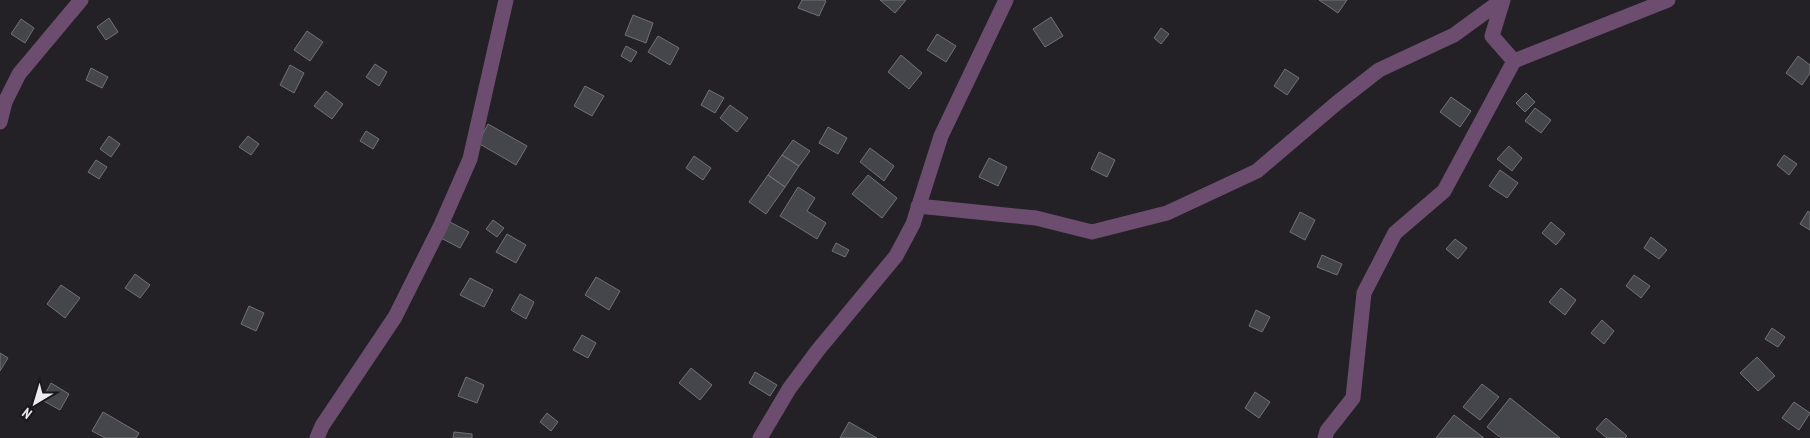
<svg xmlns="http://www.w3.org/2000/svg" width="1810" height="438" viewBox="0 0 1810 438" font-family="'PT Sans Narrow',sans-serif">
	<rect width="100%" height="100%" fill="#232126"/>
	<path fill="#45464b" stroke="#717277" d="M 802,0 L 824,0 L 826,1 L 819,16 L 798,8 Z
		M 880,0 L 906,0 L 895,13 Z
		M 1319,0 L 1347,0 L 1338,13 Z
		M 633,15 L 653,23 L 646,43 L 625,35 Z
		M 1051,17 L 1063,36 L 1045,47 L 1033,29 Z
		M 109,18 L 118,32 L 106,40 L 97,27 Z
		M 21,19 L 34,28 L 25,43 L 11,34 Z
		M 1161,28 L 1169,34 L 1161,44 L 1154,38 Z
		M 307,31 L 323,42 L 310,61 L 294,50 Z
		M 937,34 L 956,46 L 946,62 L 927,50 Z
		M 658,36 L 679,48 L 670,65 L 648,52 Z
		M 626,46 L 637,52 L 631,62 L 621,56 Z
		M 901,55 L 922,73 L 909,89 L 888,72 Z
		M 1798,56 L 1810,65 L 1810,73 L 1802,85 L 1786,73 Z
		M 375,64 L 387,72 L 379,86 L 366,77 Z
		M 290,65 L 304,73 L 294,93 L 280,85 Z
		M 91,68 L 108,77 L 102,88 L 86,80 Z
		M 1285,69 L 1299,78 L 1287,95 L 1274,86 Z
		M 585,86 L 604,96 L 592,116 L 574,106 Z
		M 709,90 L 724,98 L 715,113 L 701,105 Z
		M 326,91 L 343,104 L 332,119 L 314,106 Z
		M 1526,93 L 1535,102 L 1525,112 L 1516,103 Z
		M 1451,97 L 1471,111 L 1460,127 L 1440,112 Z
		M 730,105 L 748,118 L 737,132 L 720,118 Z
		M 1535,108 L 1551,120 L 1541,133 L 1525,121 Z
		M 488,124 L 527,146 L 516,165 L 478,143 Z
		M 828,127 L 847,138 L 838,154 L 819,143 Z
		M 366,131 L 379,139 L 373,149 L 360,141 Z
		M 109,136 L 120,144 L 111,157 L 100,149 Z
		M 248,136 L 259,144 L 251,155 L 239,147 Z
		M 793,140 L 810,151 L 799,166 L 782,155 Z
		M 1509,146 L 1522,158 L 1512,171 L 1497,159 Z
		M 870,148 L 894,166 L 884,181 L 860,162 Z
		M 1099,152 L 1115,160 L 1107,177 L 1091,169 Z
		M 782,155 L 799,166 L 785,187 L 768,175 Z
		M 1784,155 L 1797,164 L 1789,175 L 1777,165 Z
		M 694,156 L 711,168 L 703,180 L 686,168 Z
		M 989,158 L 1007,167 L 998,186 L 979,177 Z
		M 96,160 L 107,167 L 99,179 L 88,172 Z
		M 1500,170 L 1518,183 L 1507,198 L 1489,186 Z
		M 768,175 L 785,187 L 766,214 L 749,202 Z
		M 868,175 L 897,198 L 882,218 L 852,194 Z
		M 798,187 L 815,198 L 807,211 L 826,223 L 817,239 L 780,216 Z
		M 1808,211 L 1810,213 L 1810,230 L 1800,224 Z
		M 1300,212 L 1315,220 L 1305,240 L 1290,232 Z
		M 493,220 L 504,228 L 497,237 L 486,229 Z
		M 448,221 L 469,232 L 460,248 L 439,237 Z
		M 1551,222 L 1565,234 L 1556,245 L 1542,233 Z
		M 507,234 L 526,245 L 516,263 L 496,252 Z
		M 1651,237 L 1667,250 L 1659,259 L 1644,248 Z
		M 1455,239 L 1467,248 L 1458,259 L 1446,249 Z
		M 836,243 L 849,250 L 845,257 L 832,251 Z
		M 1322,255 L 1342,264 L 1337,275 L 1317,267 Z
		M 135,274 L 150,285 L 140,298 L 125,288 Z
		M 1634,275 L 1650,286 L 1641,298 L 1626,286 Z
		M 596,277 L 620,291 L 609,310 L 585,295 Z
		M 470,278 L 493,290 L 484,307 L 460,295 Z
		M 61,285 L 80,298 L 65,318 L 47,304 Z
		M 1561,288 L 1576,300 L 1565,315 L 1549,302 Z
		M 520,294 L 534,302 L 526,319 L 511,310 Z
		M 249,306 L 264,313 L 256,331 L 241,324 Z
		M 1256,310 L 1270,317 L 1262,332 L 1249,326 Z
		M 1602,320 L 1614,331 L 1604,344 L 1591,333 Z
		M 1772,328 L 1785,337 L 1778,347 L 1765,339 Z
		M 582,335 L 596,343 L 588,358 L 573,350 Z
		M 0,353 L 8,358 L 0,371 Z
		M 1757,357 L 1775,376 L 1758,391 L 1740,373 Z
		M 691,368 L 712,385 L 700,400 L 679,383 Z
		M 755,372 L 777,385 L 770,396 L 749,383 Z
		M 466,377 L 484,385 L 477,403 L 458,396 Z
		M 51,383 L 69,394 L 60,410 L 42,400 Z
		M 1482,384 L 1499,397 L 1480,420 L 1463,407 Z
		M 1255,392 L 1270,402 L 1259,418 L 1245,408 Z
		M 1510,398 L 1560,438 L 1501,438 L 1487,427 Z
		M 1794,402 L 1810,413 L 1799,430 L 1782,418 Z
		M 103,412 L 139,433 L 136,438 L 105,438 L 92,431 Z
		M 547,413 L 558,422 L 551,431 L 540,422 Z
		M 1454,415 L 1484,438 L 1436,438 Z
		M 1606,418 L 1627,436 L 1625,438 L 1607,438 L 1596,429 Z
		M 849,422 L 877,438 L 840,438 Z
		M 454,432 L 472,434 L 472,438 L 453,438 Z"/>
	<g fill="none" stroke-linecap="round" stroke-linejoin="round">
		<path stroke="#6d4d6f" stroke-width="15" d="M 1514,61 L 1668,0
			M 0,122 L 5,102 L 19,74 L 81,0
			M 918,206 L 1036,218 L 1092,232 L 1167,213 L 1257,171 L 1338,102 L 1379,70 L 1454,35 L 1502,0
			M 317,438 L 322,426 L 395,317 L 441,225 L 470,159 L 506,0
			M 760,438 L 789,389 L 818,350 L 896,256 L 913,224 L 941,136 L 1006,0
			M 1325,438 L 1327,431 L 1353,398 L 1364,293 L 1395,233 L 1444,191 L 1514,61 L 1492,36 L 1503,0"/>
	</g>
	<g transform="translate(35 403) rotate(218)" stroke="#19181c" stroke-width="4" paint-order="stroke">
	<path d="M0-4L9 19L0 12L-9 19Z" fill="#ecebee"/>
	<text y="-8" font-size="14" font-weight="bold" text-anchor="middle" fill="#ecebee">N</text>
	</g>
</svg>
